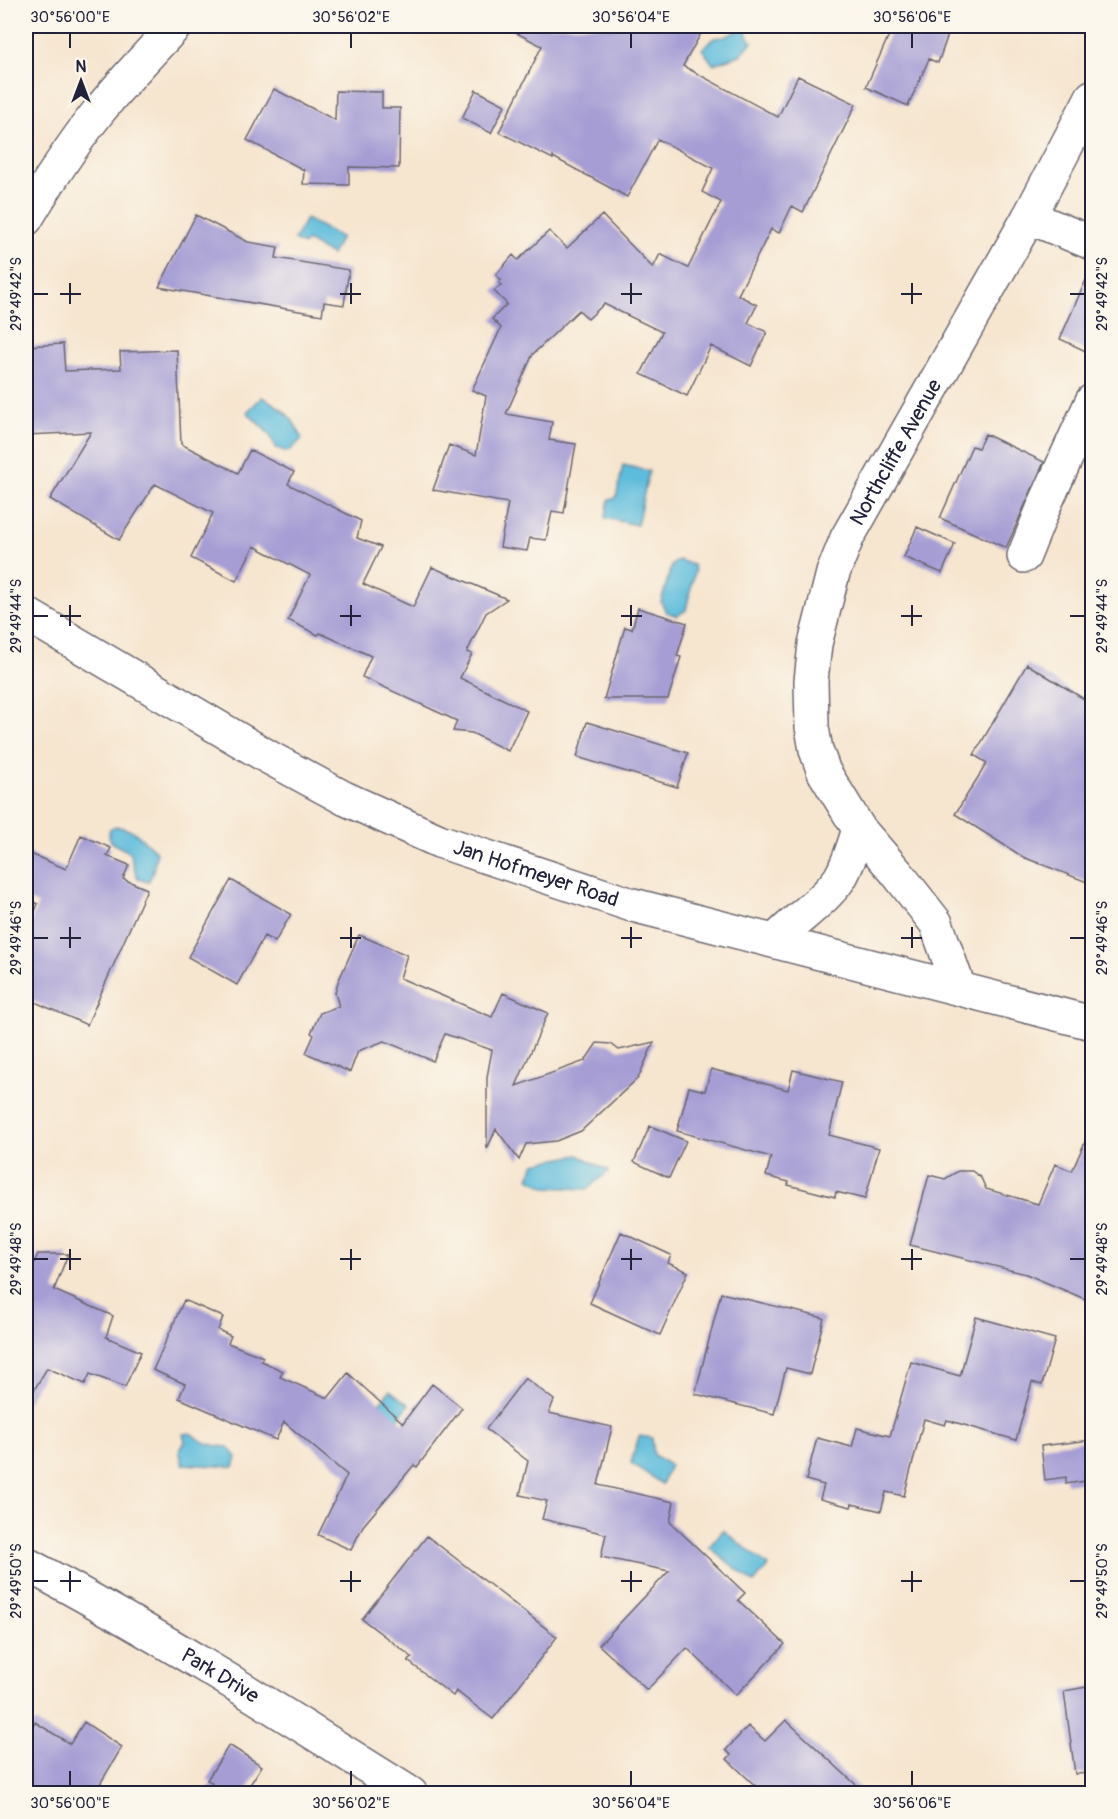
<svg xmlns="http://www.w3.org/2000/svg" width="1118" height="1819" viewBox="0 0 1118 1819" font-family="Pangolin,sans-serif">
	<rect width="100%" height="100%" fill="#fbf7ec"/>
	<filter id="ink" filterUnits="userSpaceOnUse"><feTurbulence type="fractalNoise" baseFrequency=".0167" numOctaves="2"/><feDisplacementMap in="SourceGraphic" scale="12" xChannelSelector="R" yChannelSelector="G"/><feConvolveMatrix kernelMatrix="1 2 1 2 8 2 1 2 1" color-interpolation-filters="sRGB"/></filter>
	<filter id="wash" filterUnits="userSpaceOnUse"><feTurbulence type="fractalNoise" baseFrequency=".008" numOctaves="4" result="noise"/><feDisplacementMap in="SourceGraphic" scale="24" xChannelSelector="R" yChannelSelector="G"/><feGaussianBlur stdDeviation="1.35" result="paint"/><feColorMatrix in="noise" values="0 0 0 0 0 0 0 0 0 0 0 0 0 0 0 0 0 1.4 0 .05"/><feComposite in="paint" operator="in"/></filter>
	<g filter="url(#wash)">
		<rect width="100%" height="100%" fill="#f6e5cf"/>
		<path fill="#5dbcdb" stroke="#406f8b" stroke-width="1.5" d="M 743,28 L 752,42 L 740,55 L 713,64 L 702,49 L 714,38 L 725,37 Z
			M 306,219 L 341,237 L 332,255 L 307,241 L 304,245 L 294,240 Z
			M 262,397 C 282,407 294,418 302,439 L 288,452 L 276,448 L 269,434 L 247,412 Z
			M 623,465 L 649,471 L 637,525 L 605,518 L 609,500 L 616,498 Z
			M 679,560 L 693,565 L 695,571 L 686,610 L 677,616 L 666,612 L 661,602 L 672,565 Z
			M 116,826 L 133,831 L 157,852 L 152,875 L 148,882 L 138,879 L 129,852 C 118,845 105,844 110,829 Z
			M 578,1155 L 609,1171 L 587,1189 L 545,1187 L 529,1178 L 535,1163 Z
			M 390,1390 L 409,1405 L 386,1435 L 366,1420 Z
			M 191,1433 C 202,1444 215,1446 229,1447 L 237,1457 L 234,1467 L 183,1464 L 179,1451 L 185,1442 L 183,1434 Z
			M 639,1436 L 652,1438 L 654,1455 L 670,1465 L 662,1484 L 631,1463 Z
			M 723,1530 L 768,1566 L 754,1583 L 709,1547 Z"/>
		<g id="blocks">
			<path fill="#a59dd4" d="M 503,26 L 705,26 L 683,66 L 778,117 L 798,76 L 856,104 L 803,212 L 792,206 L 779,233 L 771,229 L 738,295 L 757,305 L 748,323 L 767,332 L 751,366 L 711,346 L 687,396 L 641,374 L 662,332 L 604,304 L 588,319 L 579,310 L 533,354 L 506,414 L 552,422 L 549,440 L 576,444 L 564,513 L 552,511 L 546,540 L 530,538 L 527,551 L 500,547 L 508,503 L 433,490 L 449,445 L 476,455 L 486,396 L 472,390 L 501,328 L 492,319 L 507,304 L 494,291 L 501,285 L 499,283 L 501,280 L 496,275 L 513,255 L 518,260 L 549,231 L 567,248 L 602,215 L 653,268 L 660,254 L 688,268 L 721,202 L 702,192 L 713,168 L 658,139 L 627,197 L 553,157 L 553,159 L 499,132 L 542,46 Z
				M 893,26 L 951,26 L 938,63 L 929,59 L 908,106 L 866,87 Z
				M 274,89 L 335,120 L 336,91 L 382,92 L 382,108 L 400,108 L 399,168 L 349,167 L 349,185 L 303,184 L 304,170 L 247,140 Z
				M 476,90 L 505,105 L 491,133 L 462,118 Z
				M 196,215 L 248,242 L 278,247 L 276,258 L 349,270 L 344,305 L 324,302 L 322,315 L 159,287 Z
				M 1092,266 L 1092,354 L 1060,339 Z
				M 63,344 L 65,371 L 121,369 L 120,352 L 177,350 L 181,444 L 238,473 L 250,450 L 294,472 L 288,484 L 361,521 L 357,538 L 381,547 L 363,584 L 413,607 L 432,567 L 507,599 L 486,613 L 467,652 L 472,654 L 460,678 L 527,711 L 508,751 L 472,733 L 453,731 L 457,721 L 362,677 L 371,656 L 320,633 L 318,635 L 288,620 L 310,575 L 254,546 L 236,581 L 191,558 L 213,513 L 155,484 L 119,540 L 50,499 L 91,432 L 26,435 L 26,346 Z
				M 985,434 L 1044,462 L 1006,548 L 940,518 L 972,446 L 978,448 Z
				M 917,527 L 955,544 L 942,573 L 904,557 Z
				M 638,608 L 687,623 L 677,656 L 681,657 L 668,699 L 604,699 L 625,627 L 632,629 Z
				M 1027,664 L 1092,704 L 1092,884 L 1023,857 L 955,814 L 987,763 L 974,755 Z
				M 587,722 L 688,753 L 677,787 L 577,757 Z
				M 81,835 L 111,848 L 107,856 L 129,865 L 123,879 L 147,889 L 87,1025 L 26,998 L 26,933 L 38,904 L 26,899 L 26,852 L 66,869 Z
				M 231,880 L 291,914 L 275,942 L 264,936 L 237,985 L 188,957 Z
				M 359,935 L 407,955 L 400,978 L 492,1017 L 503,993 L 548,1013 L 516,1086 L 585,1061 L 597,1043 L 611,1044 L 619,1050 L 654,1042 L 638,1078 L 581,1131 L 556,1141 L 526,1144 L 519,1160 L 496,1129 L 487,1149 L 487,1077 L 492,1050 L 445,1034 L 433,1061 L 384,1041 L 358,1051 L 350,1072 L 306,1053 L 314,1035 L 311,1033 L 320,1013 L 339,1006 L 335,993 L 338,982 Z
				M 711,1069 L 788,1090 L 793,1070 L 842,1082 L 829,1135 L 879,1148 L 865,1199 L 836,1192 L 835,1197 L 788,1185 L 789,1182 L 766,1176 L 771,1157 L 677,1131 L 689,1087 L 705,1091 Z
				M 650,1126 L 686,1141 L 669,1178 L 634,1162 Z
				M 1092,1126 L 1092,1302 L 1026,1274 L 910,1245 L 929,1175 L 945,1179 L 958,1171 L 972,1171 L 981,1178 L 986,1189 L 1038,1204 L 1055,1164 L 1072,1171 Z
				M 621,1232 L 671,1255 L 668,1263 L 688,1272 L 660,1335 L 590,1303 Z
				M 38,1254 L 68,1254 L 54,1290 L 113,1316 L 106,1337 L 141,1352 L 125,1387 L 90,1374 L 85,1384 L 47,1368 L 26,1404 L 26,1277 L 27,1278 Z
				M 721,1293 L 824,1318 L 810,1374 L 786,1368 L 774,1414 L 695,1394 Z
				M 184,1300 L 223,1317 L 218,1330 L 231,1336 L 228,1343 L 263,1357 L 261,1361 L 283,1371 L 280,1377 L 328,1398 L 348,1373 L 403,1423 L 432,1384 L 462,1408 L 417,1467 L 414,1465 L 363,1526 L 351,1550 L 318,1535 L 347,1475 L 284,1422 L 276,1440 L 179,1398 L 185,1384 L 153,1370 Z
				M 976,1317 L 1055,1339 L 1042,1385 L 1032,1382 L 1016,1440 L 947,1420 L 945,1425 L 924,1419 L 904,1496 L 886,1492 L 881,1511 L 852,1504 L 851,1507 L 820,1499 L 824,1485 L 806,1480 L 817,1438 L 852,1447 L 857,1428 L 890,1436 L 911,1362 L 960,1376 Z
				M 525,1378 L 554,1400 L 549,1413 L 612,1427 L 598,1485 L 674,1502 L 670,1522 L 745,1593 L 738,1600 L 785,1644 L 736,1695 L 687,1648 L 647,1690 L 599,1645 L 669,1571 L 601,1557 L 606,1534 L 542,1519 L 547,1501 L 520,1495 L 528,1461 L 486,1429 Z
				M 1091,1440 L 1092,1480 L 1066,1484 L 1066,1477 L 1045,1480 L 1041,1446 Z
				M 427,1536 L 557,1637 L 493,1719 L 456,1691 L 453,1696 L 408,1661 L 412,1657 L 362,1619 Z
				M 1092,1686 L 1092,1773 L 1075,1774 L 1064,1691 Z
				M 786,1720 L 866,1794 L 764,1794 L 727,1759 L 731,1755 L 726,1750 L 748,1726 L 765,1741 Z
				M 35,1722 L 70,1744 L 84,1722 L 122,1747 L 94,1794 L 26,1794 L 26,1735 Z
				M 229,1745 L 262,1766 L 244,1794 L 205,1794 L 212,1782 L 207,1780 Z"/>
		</g>
	</g>
	<g filter="url(#ink)">
		<use href="#blocks" fill-opacity="0" stroke="#6c666f" stroke-width="1.5"/>
		<g fill="none" stroke-linecap="round" stroke-linejoin="round">
			<g stroke="#6c666f" stroke-width="36">
				<g id="minor">
					<path d="M 1029,217 L 1092,243"/>
					<path d="M 26,219 C 47,184 70,148 95,116 C 120,84 148,55 175,26"/>
					<path d="M 1024,556 L 1045,504 L 1092,401"/>
					<path d="M 775,941 C 795,919 823,903 840,878 C 849,863 854,845 859,829"/>
					<path id="s1" d="M 959,988 L 936,923 L 897,873 L 859,829 L 824,772 L 816,750 L 812,727 L 811,681 L 815,644 L 833,573 L 847,538 L 1029,217 L 1092,97"/>
					<path id="s2" d="M 26,1564 C 158,1634 284,1714 411,1794"/>
				</g>
			</g>
			<g stroke="#6c666f" stroke-width="36">
				<g id="tertiary">
					<path id="s3" d="M 26,614 L 270,758 L 344,798 L 439,841 L 629,904 L 1092,1023"/>
				</g>
			</g>
			<use href="#minor" stroke="#fff" stroke-width="33"/>
			<use href="#tertiary" stroke="#fff" stroke-width="33"/>
		</g>
	</g>
	<path fill="none" stroke="#22223b" stroke-width="2" d="M 70,33 L 70,48M 351,33 L 351,48M 631,33 L 631,48M 912,33 L 912,48M 70,283 L 70,304M 351,283 L 351,304M 631,283 L 631,304M 912,283 L 912,304M 33,294 L 48,294M 60,294 L 81,294M 340,294 L 361,294M 621,294 L 642,294M 901,294 L 922,294M 1070,294 L 1085,294M 70,605 L 70,626M 351,605 L 351,626M 631,605 L 631,626M 912,605 L 912,626M 33,616 L 48,616M 60,616 L 81,616M 340,616 L 361,616M 621,616 L 642,616M 901,616 L 922,616M 1070,616 L 1085,616M 70,927 L 70,948M 351,927 L 351,948M 631,927 L 631,948M 912,927 L 912,948M 33,938 L 48,938M 60,938 L 81,938M 340,938 L 361,938M 621,938 L 642,938M 901,938 L 922,938M 1070,938 L 1085,938M 70,1249 L 70,1270M 351,1249 L 351,1270M 631,1249 L 631,1270M 912,1249 L 912,1270M 33,1259 L 48,1259M 60,1259 L 81,1259M 340,1259 L 361,1259M 621,1259 L 642,1259M 901,1259 L 922,1259M 1070,1259 L 1085,1259M 70,1571 L 70,1592M 351,1571 L 351,1592M 631,1571 L 631,1592M 912,1571 L 912,1592M 33,1581 L 48,1581M 60,1581 L 81,1581M 340,1581 L 361,1581M 621,1581 L 642,1581M 901,1581 L 922,1581M 1070,1581 L 1085,1581M 70,1771 L 70,1786M 351,1771 L 351,1786M 631,1771 L 631,1786M 912,1771 L 912,1786"/>
	<g text-anchor="middle" stroke-width="4.5" stroke-linejoin="round" paint-order="stroke">
		<g font-size="21" fill="#22223b" stroke="#fbf7ec">
			<text dy="7" stroke="none"><textPath href="#s1" startOffset="597">Northcliffe Avenue</textPath></text>
			<text dy="7" stroke="none"><textPath href="#s3" startOffset="574">Jan Hofmeyer Road</textPath></text>
			<text dy="7" stroke="none"><textPath href="#s2" startOffset="224">Park Drive</textPath></text>
		</g>
	</g>
	<rect width="1118" height="1819" fill="none" stroke="#fbf7ec" stroke-width="66"/>
	<g transform="translate(81 81)" stroke="#fbf7ec" stroke-width="4.5" paint-order="stroke">
	<path d="M0-4.5L10 22L0 15L-10 22Z" fill="#22223b"/>
	<text y="-9" font-size="16" font-weight="bold" text-anchor="middle" fill="#22223b">N</text>
	</g>
	<rect x="33" y="33" width="1052" height="1753" fill="none" stroke="#22223b" stroke-width="2"/>
	<g font-size="15" text-anchor="middle" fill="#22223b">
		<text x="70" y="22">30°56'00"E</text>
		<text x="351" y="22">30°56'02"E</text>
		<text x="631" y="22">30°56'04"E</text>
		<text x="912" y="22">30°56'06"E</text>
		<text transform="translate(16 294) rotate(-90)" y="5">29°49'42"S</text>
		<text transform="translate(1102 294) rotate(-90)" y="5">29°49'42"S</text>
		<text transform="translate(16 616) rotate(-90)" y="5">29°49'44"S</text>
		<text transform="translate(1102 616) rotate(-90)" y="5">29°49'44"S</text>
		<text transform="translate(16 938) rotate(-90)" y="5">29°49'46"S</text>
		<text transform="translate(1102 938) rotate(-90)" y="5">29°49'46"S</text>
		<text transform="translate(16 1259) rotate(-90)" y="5">29°49'48"S</text>
		<text transform="translate(1102 1259) rotate(-90)" y="5">29°49'48"S</text>
		<text transform="translate(16 1581) rotate(-90)" y="5">29°49'50"S</text>
		<text transform="translate(1102 1581) rotate(-90)" y="5">29°49'50"S</text>
		<text x="70" y="1808">30°56'00"E</text>
		<text x="351" y="1808">30°56'02"E</text>
		<text x="631" y="1808">30°56'04"E</text>
		<text x="912" y="1808">30°56'06"E</text>
	</g>
</svg>
